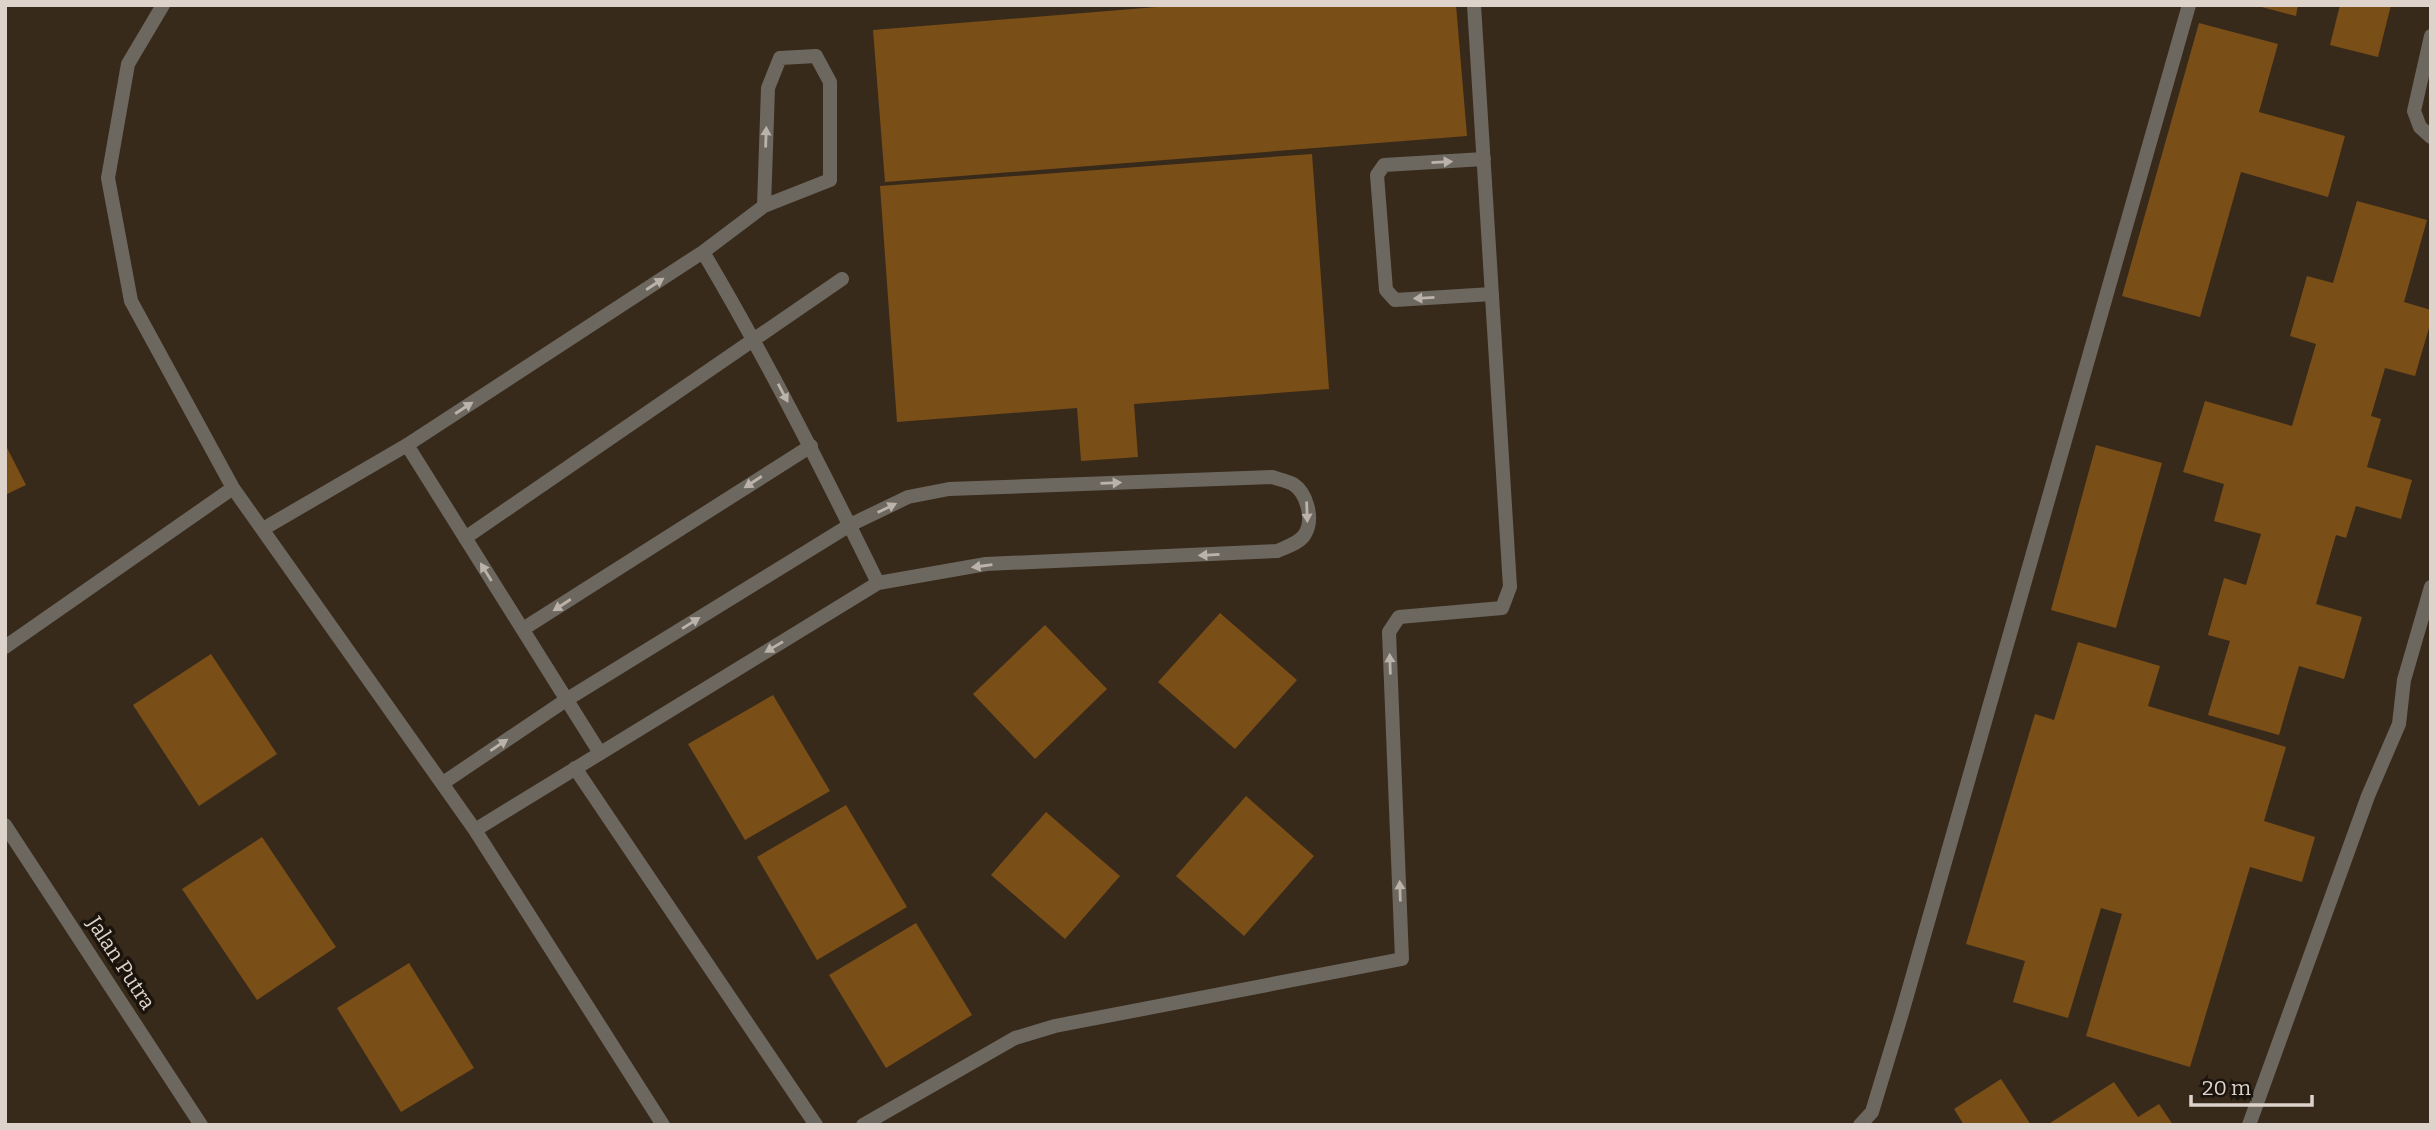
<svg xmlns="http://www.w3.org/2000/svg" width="2436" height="1130" viewBox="0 0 2436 1130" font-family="Bitter,serif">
	<rect width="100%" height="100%" fill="#382a1b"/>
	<path fill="#7a4e17" d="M 1181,5 L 1456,5 L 1467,136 L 885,182 L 873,30 Z
		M 2254,5 L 2298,5 L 2296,16 Z
		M 2340,5 L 2391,5 L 2378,57 L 2330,45 Z
		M 2199,23 L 2278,44 L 2259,112 L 2345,136 L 2328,197 L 2241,172 L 2200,317 L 2122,296 Z
		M 1312,154 L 1329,389 L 1134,404 L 1138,457 L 1081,461 L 1077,408 L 897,422 L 880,186 Z
		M 2357,201 L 2427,220 L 2404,302 L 2431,310 L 2431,321 L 2415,376 L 2385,368 L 2371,416 L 2381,419 L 2367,467 L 2412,480 L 2401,519 L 2356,506 L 2346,538 L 2336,535 L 2316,604 L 2362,617 L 2344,679 L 2299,666 L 2279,735 L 2208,715 L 2230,641 L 2208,635 L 2224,578 L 2246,585 L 2261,534 L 2214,521 L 2224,484 L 2183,472 L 2205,401 L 2292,426 L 2316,344 L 2290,336 L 2307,276 L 2333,283 Z
		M 5,444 L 26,485 L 5,495 Z
		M 2096,445 L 2162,463 L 2116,628 L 2051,610 Z
		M 1220,613 L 1297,680 L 1235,749 L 1158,682 Z
		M 1045,625 L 1107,689 L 1035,759 L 973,694 Z
		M 2078,642 L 2160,666 L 2148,706 L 2286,747 L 2264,821 L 2315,837 L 2302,882 L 2250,867 L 2190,1067 L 2086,1036 L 2122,914 L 2101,908 L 2068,1018 L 2013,1002 L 2025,961 L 1966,944 L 2035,714 L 2054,720 Z
		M 211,654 L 277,754 L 199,806 L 133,705 Z
		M 773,695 L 830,791 L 745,840 L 688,744 Z
		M 1246,796 L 1314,856 L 1244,936 L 1176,876 Z
		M 846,805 L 907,907 L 817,960 L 757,857 Z
		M 1046,812 L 1120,876 L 1065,939 L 991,875 Z
		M 262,837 L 336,947 L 257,1000 L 182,889 Z
		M 916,923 L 972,1015 L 886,1068 L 829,975 Z
		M 409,963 L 474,1068 L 401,1112 L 337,1008 Z
		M 2001,1079 L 2031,1125 L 1964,1125 L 1954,1109 Z
		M 2114,1082 L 2138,1117 L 2159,1104 L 2173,1125 L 2047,1125 Z"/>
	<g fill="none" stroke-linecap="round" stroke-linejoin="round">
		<path stroke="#6d685f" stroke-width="14" d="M 163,5 L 128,64 L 108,178 L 131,301 L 233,488 L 475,830 L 663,1125
			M 2431,36 L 2414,111 L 2420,127 L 2431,137
			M 1484,159 L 1384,165 L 1377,175 L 1386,290 L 1395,300 L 1492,294
			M 703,252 L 764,206 L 830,180 L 830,82 L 816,56 L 780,58 L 768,88 L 764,206
			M 407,445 L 600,753
			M 263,529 L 407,445 L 703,252 C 767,360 823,471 878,583
			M 465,538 L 842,279
			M 523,629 L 811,446
			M 5,647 L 233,488
			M 575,768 L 816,1125
			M 443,783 L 566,700 L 850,525 L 908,497 L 949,489 L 1272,477 C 1278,479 1287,481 1293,484 C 1307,493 1314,519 1305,534 C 1300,543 1286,547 1277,551 L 986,564 L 878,583 L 475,830
			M 5,825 L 201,1125
			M 863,1125 L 1015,1038 L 1055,1026 L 1402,959 L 1389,632 L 1399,617 L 1502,608 L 1510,587 L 1474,5
			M 1860,1125 L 1872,1112 L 1902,1013 L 2189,5
			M 2249,1125 L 2368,796 L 2399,724 L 2404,680 L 2431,587"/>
	</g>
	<defs><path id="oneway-solid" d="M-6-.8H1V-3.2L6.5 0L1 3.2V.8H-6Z" transform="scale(1.75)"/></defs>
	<g fill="#bbb3aa">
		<use href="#oneway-solid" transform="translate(766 137) rotate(-88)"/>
		<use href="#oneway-solid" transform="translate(1442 162) rotate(-3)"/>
		<use href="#oneway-solid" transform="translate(655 284) rotate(-33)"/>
		<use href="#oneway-solid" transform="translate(1424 298) rotate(177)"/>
		<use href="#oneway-solid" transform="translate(783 393) rotate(62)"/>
		<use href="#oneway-solid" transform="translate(464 408) rotate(-33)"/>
		<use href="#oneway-solid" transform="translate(753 482) rotate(147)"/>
		<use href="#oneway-solid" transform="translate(1111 483) rotate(-2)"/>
		<use href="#oneway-solid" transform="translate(887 508) rotate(-26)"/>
		<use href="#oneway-solid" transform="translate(1307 512) rotate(88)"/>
		<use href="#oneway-solid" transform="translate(1209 555) rotate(177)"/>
		<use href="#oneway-solid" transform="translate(982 566) rotate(172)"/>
		<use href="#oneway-solid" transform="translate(486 572) rotate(-122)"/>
		<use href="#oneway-solid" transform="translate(562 605) rotate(147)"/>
		<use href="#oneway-solid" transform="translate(691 623) rotate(-32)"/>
		<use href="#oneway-solid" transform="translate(774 647) rotate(149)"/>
		<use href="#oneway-solid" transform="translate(1390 664) rotate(-92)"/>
		<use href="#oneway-solid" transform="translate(499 745) rotate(-34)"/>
		<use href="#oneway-solid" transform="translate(1400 891) rotate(-92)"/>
	</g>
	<g text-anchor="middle" stroke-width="7" stroke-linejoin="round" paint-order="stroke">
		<g font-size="21" fill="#ddd3ca" stroke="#1b140d">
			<text transform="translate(121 963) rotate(57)" y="7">Jalan Putra</text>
		</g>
	</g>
	<rect width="2436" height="1130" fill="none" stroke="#ddd3ca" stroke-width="14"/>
	<path d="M2191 1095v10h121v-10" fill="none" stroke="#ddd3ca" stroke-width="3.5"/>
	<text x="2202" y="1095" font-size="21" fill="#ddd3ca" stroke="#1b140d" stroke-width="5" paint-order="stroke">20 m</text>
</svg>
